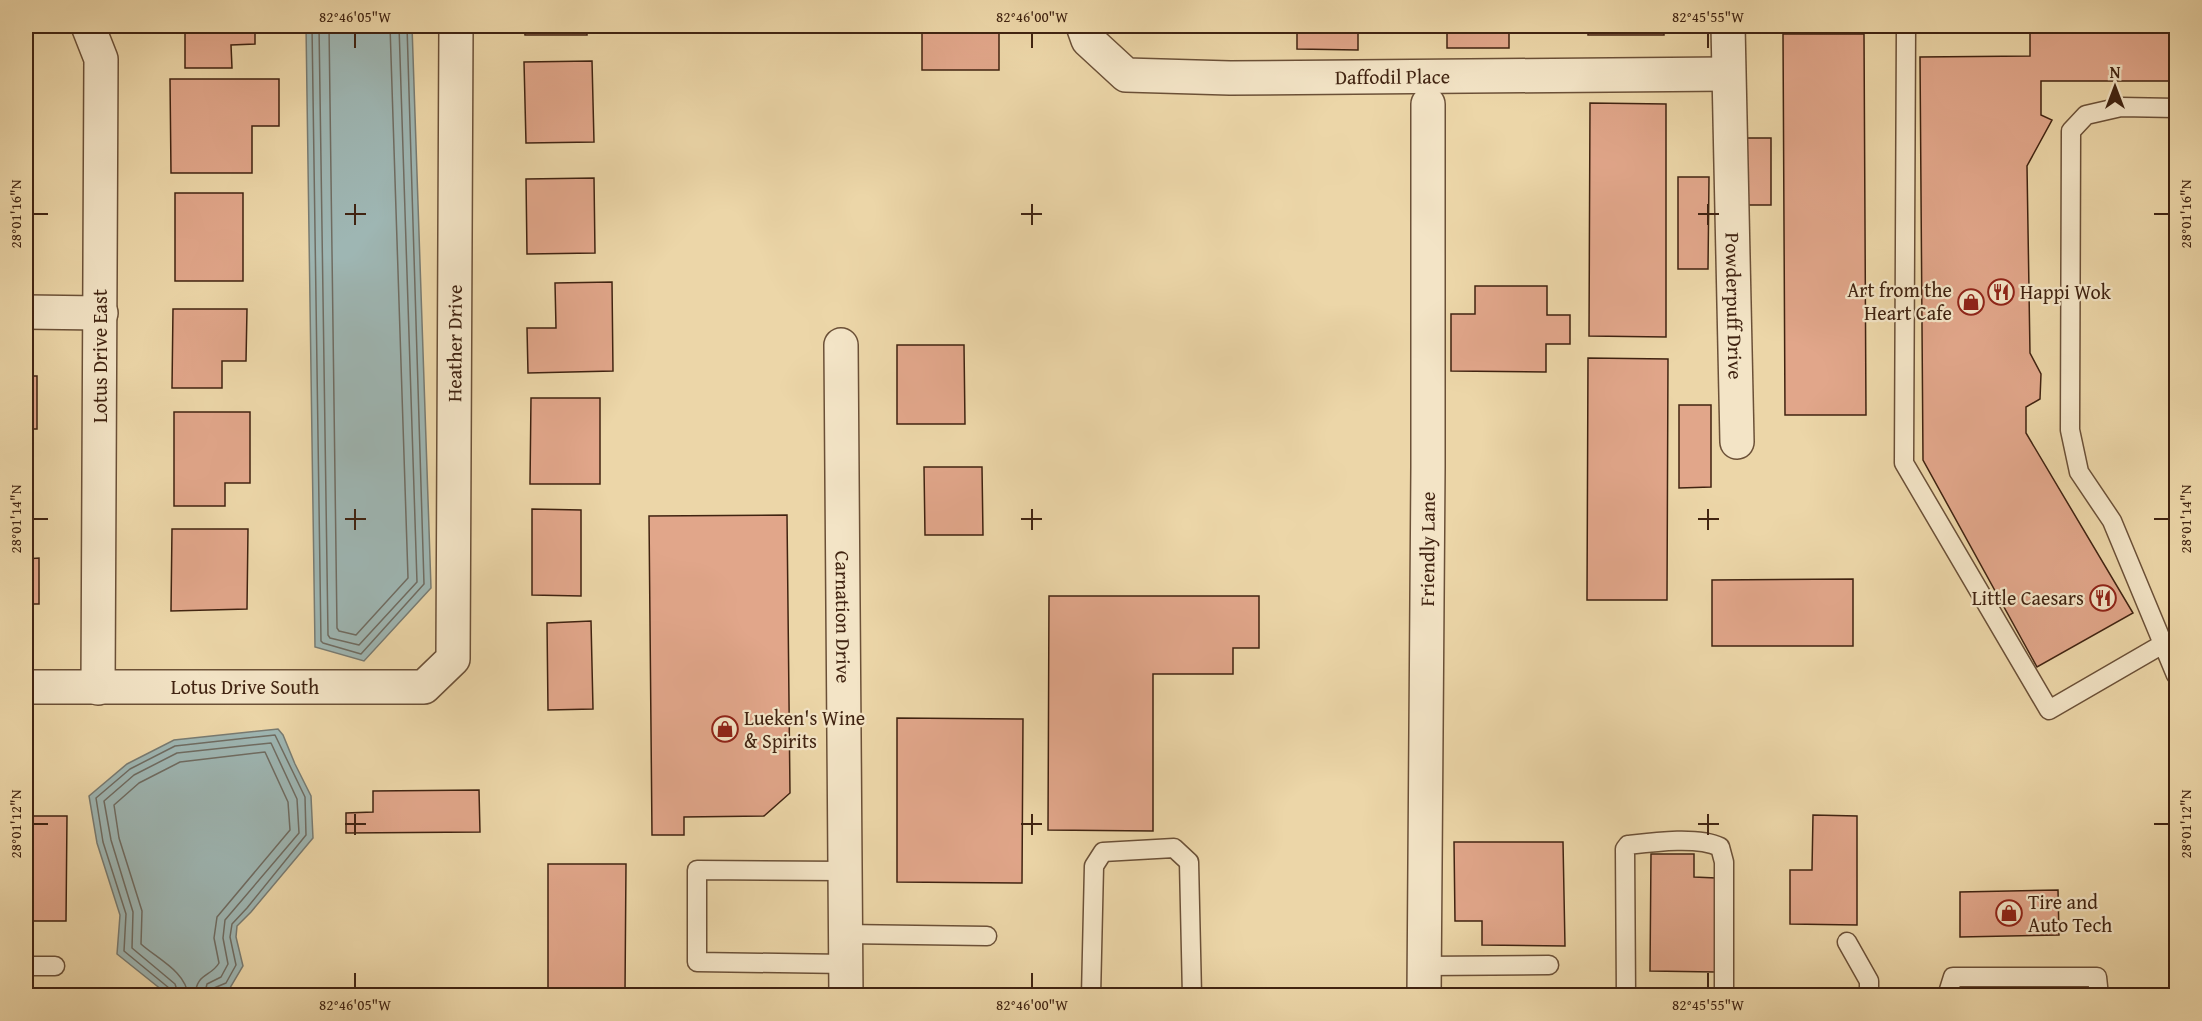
<svg xmlns="http://www.w3.org/2000/svg" width="2202" height="1021" viewBox="0 0 2202 1021" font-family="'Gentium Book Plus',serif">
	<rect width="100%" height="100%" fill="#ecd6a8"/>
	<filter id="stains"><feTurbulence type="fractalNoise" baseFrequency=".00333" numOctaves="4"/><feColorMatrix values="0 0 0 0 .2 0 0 0 0 .09 0 0 0 0 .02 0 0 0 .5 -.17"/></filter>
	<radialGradient id="worn" r=".72"><stop offset=".6" stop-color="#630" stop-opacity="0"/><stop offset="1" stop-color="#630" stop-opacity=".3"/></radialGradient>
	<path fill="#9eb6b3" stroke="#787b72" stroke-width="1.5" d="M 306,26 L 412,26 L 431,588 L 364,661 L 315,647 Z
		M 278,729 L 283,735 L 295,764 L 311,796 L 313,838 L 251,912 L 237,926 L 236,937 L 243,966 L 230,988 L 210,995 L 167,994 L 117,954 L 120,915 L 97,843 L 89,796 L 127,764 L 174,740 Z"/>
	<g fill="none" stroke-linecap="round" stroke-linejoin="round">
		<path stroke="#6f6c62" stroke-width="1.5" d="M 312,26 L 321,641 L 323,643 L 361,654 L 424,584 L 407,26
			M 319,26 L 328,635 L 330,638 L 359,645 L 417,582 L 399,26
			M 329,26 L 337,628 L 339,631 L 356,635 L 408,578 L 390,26
			M 172,996 L 169,988 L 124,951 L 126,914 L 103,842 L 96,798 L 130,769 L 175,746 L 275,735 L 305,797 L 306,835 L 247,908 L 232,924 L 230,937 L 236,965 L 226,983 L 214,988 L 211,996
			M 179,996 L 175,984 L 132,948 L 133,912 L 111,840 L 104,801 L 134,775 L 177,753 L 271,743 L 297,799 L 299,833 L 225,920 L 223,938 L 228,964 L 221,977 L 207,984 L 204,996
			M 188,996 C 187,972 156,958 141,944 L 142,911 L 119,838 L 114,805 L 139,783 L 180,762 L 265,752 L 288,802 L 290,830 L 217,917 L 214,938 L 219,963 C 211,977 196,973 195,996"/>
	</g>
	<path fill="#e1a68a" stroke="#402311" stroke-width="1.5" d="M 185,26 L 255,26 L 255,44 L 231,45 L 232,68 L 185,68 Z
		M 524,26 L 587,26 L 587,35 L 525,35 Z
		M 922,26 L 999,26 L 999,70 L 922,70 Z
		M 1297,26 L 1358,26 L 1358,50 L 1297,49 Z
		M 1447,26 L 1509,26 L 1509,48 L 1447,48 Z
		M 1588,26 L 1664,26 L 1664,35 L 1588,35 Z
		M 2030,26 L 2176,26 L 2176,81 L 2041,81 L 2041,115 L 2052,120 L 2027,166 L 2030,353 L 2041,374 L 2040,399 L 2026,407 L 2026,433 L 2133,613 L 2037,667 L 1923,460 L 1920,57 L 2030,56 Z
		M 1783,34 L 1864,34 L 1866,415 L 1785,415 Z
		M 592,61 L 594,142 L 526,143 L 524,62 Z
		M 170,79 L 279,79 L 279,126 L 252,126 L 252,173 L 171,173 Z
		M 1590,103 L 1666,104 L 1666,337 L 1589,336 Z
		M 1742,138 L 1771,138 L 1771,205 L 1742,205 Z
		M 1678,177 L 1709,177 L 1708,269 L 1678,269 Z
		M 594,178 L 595,253 L 527,254 L 526,179 Z
		M 175,193 L 243,193 L 243,281 L 175,281 Z
		M 612,282 L 613,371 L 528,373 L 527,328 L 556,328 L 555,283 Z
		M 1475,286 L 1547,286 L 1547,315 L 1570,315 L 1570,344 L 1546,344 L 1546,372 L 1451,371 L 1451,314 L 1475,314 Z
		M 173,309 L 247,309 L 246,361 L 222,361 L 222,388 L 172,388 Z
		M 897,345 L 964,345 L 965,424 L 897,424 Z
		M 1588,358 L 1668,359 L 1667,600 L 1587,600 Z
		M 26,376 L 37,376 L 37,429 L 26,429 Z
		M 531,398 L 600,398 L 600,484 L 530,484 Z
		M 1679,405 L 1711,405 L 1711,487 L 1679,488 Z
		M 174,412 L 250,412 L 250,483 L 225,483 L 225,506 L 174,506 Z
		M 924,467 L 982,467 L 983,535 L 925,535 Z
		M 532,509 L 581,510 L 581,596 L 532,595 Z
		M 787,515 L 790,793 L 764,816 L 684,817 L 684,835 L 652,835 L 649,516 Z
		M 172,529 L 248,529 L 247,609 L 171,611 Z
		M 39,558 L 39,604 L 26,604 L 26,559 Z
		M 1853,579 L 1853,646 L 1712,646 L 1712,580 Z
		M 1049,596 L 1259,596 L 1259,648 L 1233,648 L 1233,674 L 1153,674 L 1153,831 L 1048,830 Z
		M 591,621 L 593,709 L 548,710 L 547,623 Z
		M 897,718 L 1023,719 L 1022,883 L 897,882 Z
		M 479,790 L 480,832 L 346,833 L 346,813 L 373,812 L 373,791 Z
		M 1813,815 L 1857,816 L 1857,925 L 1790,924 L 1790,870 L 1812,870 Z
		M 26,816 L 67,816 L 66,921 L 26,921 Z
		M 1454,842 L 1563,842 L 1565,946 L 1482,945 L 1482,921 L 1455,921 Z
		M 1651,854 L 1694,854 L 1694,877 L 1716,878 L 1715,972 L 1650,971 Z
		M 548,864 L 626,864 L 625,992 L 548,992 Z
		M 2058,890 L 2059,935 L 1960,937 L 1960,892 Z"/>
	<g fill="none" stroke-linecap="round" stroke-linejoin="round">
		<g stroke="#6b5037" stroke-width="21">
			<path id="service" d="M 1906,26 L 1904,463 L 2049,710 L 2163,644
				M 2176,108 L 2121,107 L 2086,115 L 2071,131 L 2070,430 L 2079,472 L 2112,521 L 2176,675
				M 845,871 L 697,870 L 697,962 L 846,964
				M 845,934 L 987,936
				M 1847,942 L 1869,981 L 1869,996
				M 26,966 L 55,966
				M 1424,966 L 1549,965
				M 1091,996 L 1094,866 L 1103,852 L 1174,848 L 1189,862 L 1192,996
				M 1626,996 L 1625,849 L 1628,845 C 1653,842 1698,836 1720,847 L 1724,862 L 1724,996
				M 1947,996 L 1953,977 L 2097,977 L 2099,996"/>
		</g>
		<g stroke="#6b5037" stroke-width="36">
			<g id="minor">
				<path d="M 88,26 L 101,59 L 98,688"/>
				<path id="s1" d="M 1083,26 L 1088,40 L 1126,75 L 1230,78 L 1728,74"/>
				<path id="s2" d="M 1728,26 L 1737,442"/>
				<path d="M 26,312 L 101,313"/>
				<path id="s3" d="M 841,345 L 846,996"/>
				<path id="s4" d="M 26,687 L 424,687 L 453,659 L 456,26"/>
				<path id="s5" d="M 1424,996 L 1428,467 L 1428,104"/>
			</g>
		</g>
		<use href="#service" stroke="#f3e4c6" stroke-width="18"/>
		<use href="#minor" stroke="#f3e4c6" stroke-width="33"/>
	</g>
	<path fill="none" stroke="#402311" stroke-width="2" d="M 355,33 L 355,48M 1032,33 L 1032,48M 1708,33 L 1708,48M 355,204 L 355,225M 1032,204 L 1032,225M 1708,204 L 1708,225M 33,214 L 48,214M 345,214 L 366,214M 1021,214 L 1042,214M 1698,214 L 1719,214M 2154,214 L 2169,214M 355,509 L 355,530M 1032,509 L 1032,530M 1708,509 L 1708,530M 33,519 L 48,519M 345,519 L 366,519M 1021,519 L 1042,519M 1698,519 L 1719,519M 2154,519 L 2169,519M 355,814 L 355,835M 1032,814 L 1032,835M 1708,814 L 1708,835M 33,824 L 48,824M 345,824 L 366,824M 1021,824 L 1042,824M 1698,824 L 1719,824M 2154,824 L 2169,824M 355,973 L 355,988M 1032,973 L 1032,988M 1708,973 L 1708,988"/>
	<defs>
		<g id="restaurant-ring" transform="scale(1.35)"><circle r="9.5" fill="#f3e4c6" stroke="#8f2418" stroke-width="1.5"/><path d="M-5-6h1v4h1v-4h1v4h1v-4h1v5L-1.5 .5V6h-2V.5L-5-1ZM5-6V6H3V1.5H1.5Q1.5-4 5-6Z" fill="#8f2418"/></g>
		<g id="shop-ring" transform="scale(1.35)"><circle r="9.5" fill="#f3e4c6" stroke="#8f2418" stroke-width="1.5"/><path d="M-5-2.5h2.3a2.7 3.5 0 0 1 5.4 0H5L5.5 6h-11ZM-1.5-2.5h3a1.5 2.3 0 0 0-3 0Z" fill="#8f2418"/></g>
	</defs>
	<g fill-rule="evenodd">
		<use href="#restaurant-ring" x="2001" y="292"/>
		<use href="#shop-ring" x="1971" y="302"/>
		<use href="#restaurant-ring" x="2103" y="598"/>
		<use href="#shop-ring" x="725" y="729"/>
		<use href="#shop-ring" x="2009" y="913"/>
	</g>
	<g text-anchor="middle" stroke-width="4.5" stroke-linejoin="round" paint-order="stroke">
		<g font-size="20" fill="#402311" stroke="#f3e4c6">
			<text dy="7" stroke="none"><textPath href="#s1" startOffset="333">Daffodil Place</textPath></text>
			<text dy="7" stroke="none"><textPath href="#s2" startOffset="280">Powderpuff Drive</textPath></text>
			<text dy="7" stroke="none"><textPath href="#s4" startOffset="754">Heather Drive</textPath></text>
			<text transform="translate(100 356) rotate(-90)" y="7">Lotus Drive East</text>
			<text dy="7" stroke="none"><textPath href="#s5" startOffset="447">Friendly Lane</textPath></text>
			<text dy="7" stroke="none"><textPath href="#s3" startOffset="272">Carnation Drive</textPath></text>
			<text dy="7" stroke="none"><textPath href="#s4" startOffset="219">Lotus Drive South</textPath></text>
		</g>
		<g font-size="20" fill="#402311" stroke="#f3e4c6" text-anchor="start">
			<text x="1952" y="297" text-anchor="end">Art from the<tspan x="1952" dy="23">Heart Cafe</tspan></text>
			<text x="2020" y="299">Happi Wok</text>
			<text x="2084" y="605" text-anchor="end">Little Caesars</text>
			<text x="744" y="725">Lueken's Wine<tspan x="744" dy="23">&amp; Spirits</tspan></text>
			<text x="2028" y="909">Tire and<tspan x="2028" dy="23">Auto Tech</tspan></text>
		</g>
	</g>
	<rect width="2202" height="1021" fill="none" stroke="#ecd6a8" stroke-width="66"/>
	<g transform="translate(2115 87)" stroke="#f3e4c6" stroke-width="4.5" paint-order="stroke">
	<path d="M0-4.5L10 22L0 15L-10 22Z" fill="#402311"/>
	<text y="-9" font-size="16" font-weight="bold" text-anchor="middle" fill="#402311">N</text>
	</g>
	<rect x="33" y="33" width="2136" height="955" fill="none" stroke="#402311" stroke-width="2"/>
	<g font-size="15" text-anchor="middle" fill="#402311">
		<text x="355" y="22">82°46'05"W</text>
		<text x="1032" y="22">82°46'00"W</text>
		<text x="1708" y="22">82°45'55"W</text>
		<text transform="translate(16 214) rotate(-90)" y="5">28°01'16"N</text>
		<text transform="translate(2186 214) rotate(-90)" y="5">28°01'16"N</text>
		<text transform="translate(16 519) rotate(-90)" y="5">28°01'14"N</text>
		<text transform="translate(2186 519) rotate(-90)" y="5">28°01'14"N</text>
		<text transform="translate(16 824) rotate(-90)" y="5">28°01'12"N</text>
		<text transform="translate(2186 824) rotate(-90)" y="5">28°01'12"N</text>
		<text x="355" y="1010">82°46'05"W</text>
		<text x="1032" y="1010">82°46'00"W</text>
		<text x="1708" y="1010">82°45'55"W</text>
	</g>
	<rect width="100%" height="100%" filter="url(#stains)"/>
	<rect width="100%" height="100%" fill="url(#worn)"/>
</svg>
